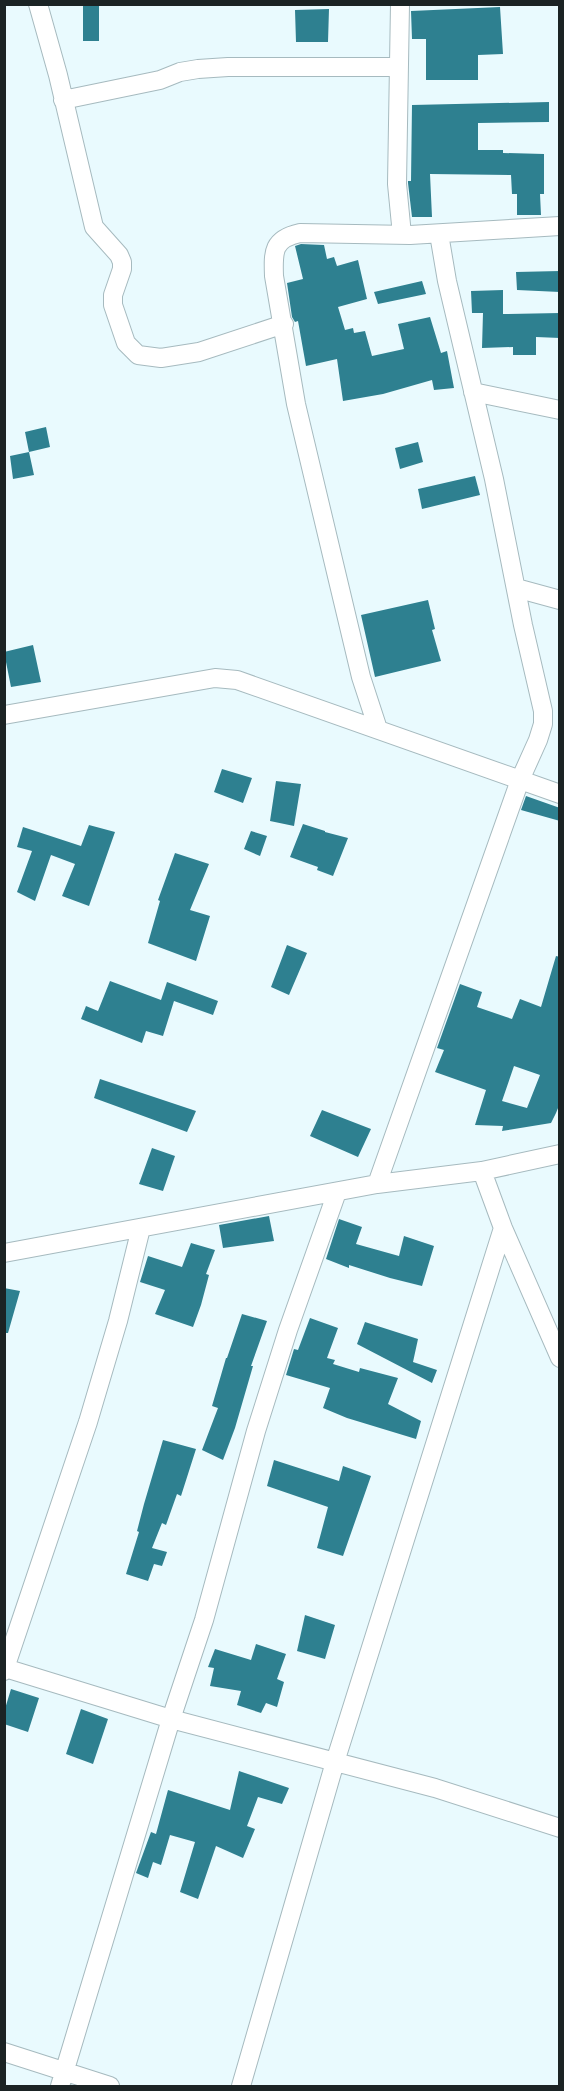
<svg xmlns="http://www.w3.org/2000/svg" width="564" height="2091" viewBox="0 0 564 2091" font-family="'Times New Roman',serif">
	<rect width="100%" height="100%" fill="#e9fafe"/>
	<path fill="#2e8090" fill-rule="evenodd" d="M 83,4 L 99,4 L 99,41 L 83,41 Z
		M 500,7 L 503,54 L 478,55 L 478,80 L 426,80 L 426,39 L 412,39 L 411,11 Z
		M 329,9 L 328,42 L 296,42 L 295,10 Z
		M 549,102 L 549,122 L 478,123 L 478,150 L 503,150 L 503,153 L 544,154 L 544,194 L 540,194 L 541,215 L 517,215 L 517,194 L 512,194 L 511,175 L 430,174 L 432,217 L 412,217 L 408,183 L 408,181 L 411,181 L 412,105 Z
		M 301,244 L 324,245 L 327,259 L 334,257 L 337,266 L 358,260 L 367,299 L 338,307 L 345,330 L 353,328 L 354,333 L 365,331 L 372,356 L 404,349 L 398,324 L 430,317 L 441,353 L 447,351 L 454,388 L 434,390 L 432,380 L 383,394 L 343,401 L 337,359 L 306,366 L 298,321 L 295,322 L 292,317 L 287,283 L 303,279 L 295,246 Z
		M 560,271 L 560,292 L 517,290 L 516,272 Z
		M 422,281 L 426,294 L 378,304 L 374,292 Z
		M 503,290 L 503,314 L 560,313 L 560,338 L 536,337 L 536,355 L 513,355 L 513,347 L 482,348 L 483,313 L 472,313 L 471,291 Z
		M 46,427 L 50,447 L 29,452 L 25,432 Z
		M 418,442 L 423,462 L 400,469 L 395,448 Z
		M 29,452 L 34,475 L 13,479 L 10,456 Z
		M 475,476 L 480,495 L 422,509 L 418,489 Z
		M 428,600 L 435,629 L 432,630 L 441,661 L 375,677 L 361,615 Z
		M 33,645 L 41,682 L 11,687 L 4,652 Z
		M 222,769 L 252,778 L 243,803 L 214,792 Z
		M 276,781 L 301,784 L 294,826 L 270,821 Z
		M 526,796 L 560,808 L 560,821 L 521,810 Z
		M 303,824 L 325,831 L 325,832 L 348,838 L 333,876 L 317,870 L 318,867 L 290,857 Z
		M 89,825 L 115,832 L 89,906 L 62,896 L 75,864 L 51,855 L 35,901 L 17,892 L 32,851 L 17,847 L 23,827 L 81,846 Z
		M 251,831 L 267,836 L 260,856 L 244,849 Z
		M 175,853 L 209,864 L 190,910 L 210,916 L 196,961 L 148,943 L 160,901 L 158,900 Z
		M 287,945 L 307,953 L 289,995 L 271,987 Z
		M 556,956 L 560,957 L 560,1103 L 556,1113 L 551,1123 L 502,1131 L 503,1126 L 475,1125 L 486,1090 L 435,1072 L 444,1050 L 437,1048 L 460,984 L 482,992 L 477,1007 L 512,1019 L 520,999 L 541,1007 ZM 514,1066 L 540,1075 L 527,1108 L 502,1101 Z
		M 110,981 L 161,1000 L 167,982 L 218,1001 L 213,1015 L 174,1001 L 163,1036 L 146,1031 L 142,1043 L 81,1019 L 86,1006 L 98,1011 Z
		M 100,1079 L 196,1111 L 187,1132 L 94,1098 Z
		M 322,1110 L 371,1129 L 358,1157 L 310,1136 Z
		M 152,1148 L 175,1156 L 163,1191 L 139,1184 Z
		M 269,1216 L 274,1241 L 223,1248 L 219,1225 Z
		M 339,1219 L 362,1227 L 356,1244 L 399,1256 L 404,1236 L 434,1246 L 422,1286 L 390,1278 L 349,1265 L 349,1268 L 326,1259 Z
		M 191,1243 L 215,1250 L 206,1274 L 209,1275 L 201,1305 L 193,1327 L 155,1314 L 165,1290 L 140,1282 L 148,1256 L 182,1267 Z
		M 4,1288 L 20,1291 L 8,1333 L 4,1333 Z
		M 242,1314 L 267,1321 L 251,1366 L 253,1366 L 235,1428 L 223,1460 L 202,1450 L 218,1408 L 212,1406 L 226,1358 L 227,1358 Z
		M 310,1318 L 338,1328 L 327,1358 L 335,1360 L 333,1364 L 359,1372 L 360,1368 L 398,1378 L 388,1404 L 421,1421 L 416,1439 L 347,1418 L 323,1408 L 330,1388 L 286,1375 L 294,1349 L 298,1350 Z
		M 365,1322 L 418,1339 L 413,1362 L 437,1370 L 432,1383 L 357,1344 Z
		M 163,1440 L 196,1449 L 181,1496 L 177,1494 L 166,1525 L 162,1523 L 152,1548 L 167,1552 L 162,1566 L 154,1564 L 148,1581 L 126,1574 L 139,1532 L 137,1531 L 144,1504 Z
		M 274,1460 L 339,1481 L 343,1466 L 371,1476 L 343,1556 L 317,1548 L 328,1507 L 267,1486 Z
		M 305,1615 L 335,1625 L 325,1659 L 297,1651 Z
		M 256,1644 L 286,1654 L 277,1679 L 284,1682 L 277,1707 L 266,1703 L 261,1713 L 237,1705 L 241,1691 L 210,1686 L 214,1668 L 208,1667 L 215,1649 L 251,1660 Z
		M 11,1689 L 39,1698 L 28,1732 L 4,1724 L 4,1712 Z
		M 81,1709 L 108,1719 L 93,1764 L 66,1754 Z
		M 239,1771 L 289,1788 L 282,1804 L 258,1797 L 247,1826 L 255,1829 L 243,1858 L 216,1846 L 198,1899 L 180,1892 L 195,1842 L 170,1835 L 161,1865 L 153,1862 L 148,1878 L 136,1873 L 151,1832 L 156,1834 L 168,1790 L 230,1810 Z"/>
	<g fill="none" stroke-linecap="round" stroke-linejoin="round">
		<g stroke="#a6babf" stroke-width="20">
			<path id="minor" d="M 38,4 L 58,75 L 94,227 L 119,255 L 122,262 L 122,269 L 113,295 L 113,305 L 126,343 L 138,355 L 161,358 L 199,352 L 284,324
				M 400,4 L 397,184 L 402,235
				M 63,100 L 160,80 L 180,72 L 198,69 L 228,67 L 399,67
				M 473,392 L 560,410
				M 516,588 L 560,600
				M 4,715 L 215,678 L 237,680 L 560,794
				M 378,729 L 361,677 L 296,404 L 274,276 C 273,251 273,239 300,233 L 410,235 L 560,226
				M 482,1171 L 503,1228 L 560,1358
				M 377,1184 L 520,780 L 538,740 L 543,724 L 543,711 L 523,625 L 494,479 L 447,281 L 439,234
				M 4,1253 L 377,1184 L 482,1171 L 560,1154
				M 5,1668 L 171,1719 L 435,1788 L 560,1828
				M 4,1671 L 88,1422 L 118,1321 L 141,1228
				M 4,2052 L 110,2086
				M 60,2086 L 171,1719 L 204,1620 L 256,1431 L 288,1330 L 337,1192
				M 241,2086 L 335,1762 L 503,1228"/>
		</g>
		<use href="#minor" stroke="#fff" stroke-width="18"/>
	</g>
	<rect width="564" height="2091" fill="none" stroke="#1b2324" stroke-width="12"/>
</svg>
